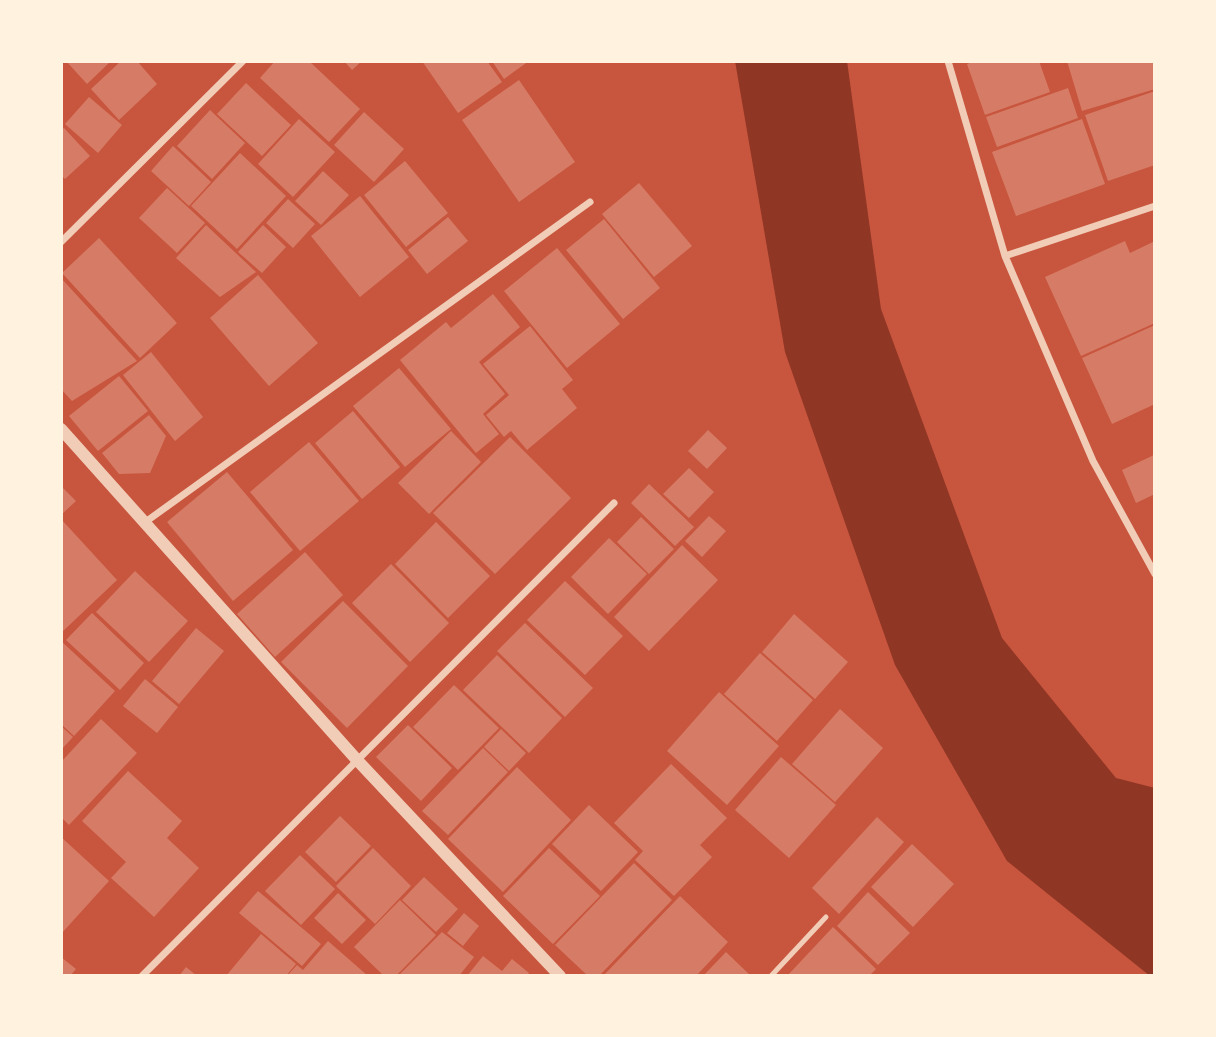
<svg xmlns="http://www.w3.org/2000/svg" width="1216" height="1037" viewBox="0 0 1216 1037" font-family="Poppins,sans-serif">
	<rect width="100%" height="100%" fill="#c8553d"/>
	<path fill="#8f3625" d="M 735,61 L 847,61 L 881,309 L 1002,638 L 1116,778 L 1155,788 L 1155,976 L 1150,976 L 1007,861 L 895,665 L 785,352 Z"/>
	<path fill="#d67c66" d="M 66,61 L 111,61 L 87,84 Z
		M 121,61 L 137,61 L 157,84 L 119,120 L 91,89 Z
		M 275,61 L 309,61 L 360,109 L 329,142 L 260,78 Z
		M 344,61 L 362,61 L 352,70 Z
		M 422,61 L 487,61 L 502,82 L 458,113 Z
		M 492,61 L 529,61 L 504,79 Z
		M 975,61 L 1039,61 L 1050,92 L 985,115 L 967,64 Z
		M 1067,61 L 1155,61 L 1155,89 L 1082,111 Z
		M 519,80 L 575,162 L 519,202 L 462,120 Z
		M 246,83 L 291,125 L 262,156 L 217,114 Z
		M 1068,88 L 1078,118 L 997,147 L 986,117 Z
		M 1155,91 L 1155,165 L 1108,181 L 1085,115 Z
		M 89,97 L 122,125 L 98,153 L 65,124 Z
		M 210,110 L 245,143 L 212,179 L 177,146 Z
		M 364,112 L 404,149 L 374,182 L 334,145 Z
		M 299,119 L 335,152 L 293,197 L 258,164 Z
		M 1082,119 L 1105,184 L 1016,216 L 992,152 Z
		M 64,128 L 90,156 L 65,179 L 61,175 L 61,130 Z
		M 173,146 L 211,182 L 189,206 L 151,171 Z
		M 240,153 L 286,196 L 237,249 L 191,206 Z
		M 405,161 L 448,213 L 406,247 L 364,195 Z
		M 323,171 L 349,195 L 321,225 L 295,201 Z
		M 639,183 L 692,246 L 654,277 L 602,214 Z
		M 167,188 L 205,223 L 177,253 L 139,218 Z
		M 360,196 L 409,257 L 360,297 L 311,236 Z
		M 288,199 L 315,224 L 293,248 L 266,223 Z
		M 448,217 L 468,241 L 427,274 L 408,250 Z
		M 604,219 L 660,288 L 623,319 L 566,250 Z
		M 206,225 L 256,272 L 220,297 L 176,258 Z
		M 263,225 L 286,247 L 262,273 L 238,252 Z
		M 99,238 L 177,323 L 140,358 L 62,273 Z
		M 1125,241 L 1130,253 L 1155,241 L 1155,323 L 1081,356 L 1045,277 Z
		M 557,248 L 620,324 L 567,368 L 504,291 Z
		M 258,275 L 318,343 L 269,386 L 210,318 Z
		M 61,278 L 137,361 L 72,401 L 61,389 Z
		M 493,294 L 520,327 L 479,362 L 505,394 L 483,414 L 499,434 L 476,453 L 400,360 L 446,322 L 451,328 Z
		M 1155,325 L 1155,404 L 1112,424 L 1082,358 Z
		M 530,326 L 573,380 L 562,389 L 577,408 L 527,450 L 511,431 L 504,437 L 486,415 L 509,395 L 483,364 Z
		M 151,352 L 203,417 L 175,441 L 123,375 Z
		M 399,368 L 451,429 L 405,467 L 353,406 Z
		M 119,376 L 148,411 L 98,451 L 69,416 Z
		M 353,411 L 400,467 L 362,499 L 315,443 Z
		M 149,415 L 166,436 L 150,473 L 119,474 L 102,453 Z
		M 708,430 L 727,448 L 707,469 L 688,451 Z
		M 451,431 L 481,462 L 429,514 L 398,483 Z
		M 510,437 L 571,498 L 495,574 L 433,513 Z
		M 309,442 L 359,501 L 300,551 L 250,492 Z
		M 1154,455 L 1155,494 L 1136,503 L 1122,470 Z
		M 689,468 L 714,492 L 689,518 L 663,494 Z
		M 227,472 L 293,550 L 233,601 L 167,522 Z
		M 649,484 L 694,527 L 675,546 L 631,503 Z
		M 61,486 L 76,501 L 61,515 Z
		M 709,516 L 726,531 L 702,557 L 685,541 Z
		M 641,517 L 674,549 L 649,574 L 617,542 Z
		M 61,519 L 117,580 L 61,633 Z
		M 436,522 L 490,576 L 448,618 L 395,564 Z
		M 609,538 L 647,574 L 608,614 L 571,577 Z
		M 682,545 L 718,580 L 649,651 L 614,617 Z
		M 305,552 L 343,595 L 275,657 L 237,614 Z
		M 391,564 L 449,623 L 410,662 L 352,603 Z
		M 135,571 L 188,621 L 149,662 L 96,612 Z
		M 565,581 L 623,636 L 585,675 L 527,620 Z
		M 343,601 L 408,666 L 347,728 L 281,662 Z
		M 92,613 L 144,663 L 120,690 L 66,640 Z
		M 794,614 L 848,662 L 815,699 L 762,652 Z
		M 525,623 L 593,688 L 565,717 L 497,651 Z
		M 196,628 L 224,651 L 179,704 L 152,681 Z
		M 61,641 L 115,691 L 74,736 L 61,724 Z
		M 760,653 L 813,700 L 777,741 L 724,694 Z
		M 497,655 L 562,718 L 529,753 L 463,690 Z
		M 145,679 L 178,707 L 157,733 L 123,706 Z
		M 454,685 L 499,728 L 458,770 L 413,727 Z
		M 719,692 L 779,746 L 727,805 L 667,751 Z
		M 840,709 L 883,748 L 835,802 L 792,764 Z
		M 101,719 L 137,753 L 69,825 L 61,817 L 61,762 Z
		M 408,725 L 452,768 L 421,801 L 376,757 Z
		M 61,726 L 73,737 L 61,750 Z
		M 501,729 L 526,753 L 509,771 L 484,747 Z
		M 483,748 L 508,772 L 448,835 L 422,811 Z
		M 781,757 L 836,805 L 789,858 L 735,810 Z
		M 671,764 L 727,818 L 700,845 L 712,857 L 674,896 L 635,860 L 643,851 L 614,823 Z
		M 517,767 L 571,820 L 503,892 L 448,839 Z
		M 128,771 L 182,821 L 167,838 L 199,868 L 154,917 L 111,878 L 126,862 L 82,821 Z
		M 589,805 L 638,852 L 601,891 L 552,844 Z
		M 340,816 L 371,846 L 336,882 L 305,852 Z
		M 877,817 L 904,842 L 839,914 L 812,888 Z
		M 61,837 L 109,881 L 61,934 Z
		M 912,844 L 954,884 L 913,927 L 871,887 Z
		M 373,848 L 411,886 L 375,924 L 336,886 Z
		M 549,848 L 600,896 L 553,944 L 503,896 Z
		M 300,855 L 335,889 L 301,925 L 265,891 Z
		M 634,863 L 672,900 L 599,976 L 588,976 L 555,945 Z
		M 424,877 L 458,909 L 436,932 L 402,900 Z
		M 258,891 L 321,944 L 302,966 L 239,913 Z
		M 868,892 L 910,933 L 878,965 L 837,926 Z
		M 338,893 L 366,920 L 342,944 L 314,918 Z
		M 680,896 L 728,942 L 696,976 L 603,976 Z
		M 400,900 L 436,935 L 396,976 L 384,976 L 354,947 Z
		M 464,913 L 479,926 L 463,946 L 447,933 Z
		M 833,927 L 876,969 L 869,976 L 787,976 Z
		M 442,932 L 474,957 L 459,976 L 398,976 Z
		M 261,934 L 296,964 L 286,976 L 226,976 Z
		M 328,941 L 368,976 L 287,976 L 297,965 L 303,970 Z
		M 726,952 L 751,976 L 703,976 Z
		M 483,956 L 502,971 L 512,959 L 529,973 L 527,976 L 467,976 Z
		M 61,957 L 76,969 L 70,976 L 61,976 Z
		M 186,967 L 197,976 L 179,976 Z"/>
	<g fill="none" stroke-linecap="round" stroke-linejoin="round">
		<path stroke="#f1ccb7" stroke-width="5" d="M 771,976 L 826,917"/>
		<path stroke="#f1ccb7" stroke-width="7" d="M 948,61 L 1005,256 L 1093,461 L 1155,574
			M 61,242 L 243,61
			M 1005,256 L 1155,206
			M 144,523 L 590,202
			M 142,976 L 614,503"/>
		<path stroke="#f1ccb7" stroke-width="12" d="M 61,429 L 357,760 L 560,976"/>
	</g>
	<rect width="1216" height="1037" fill="none" stroke="#fff3e0" stroke-width="126"/>
</svg>
